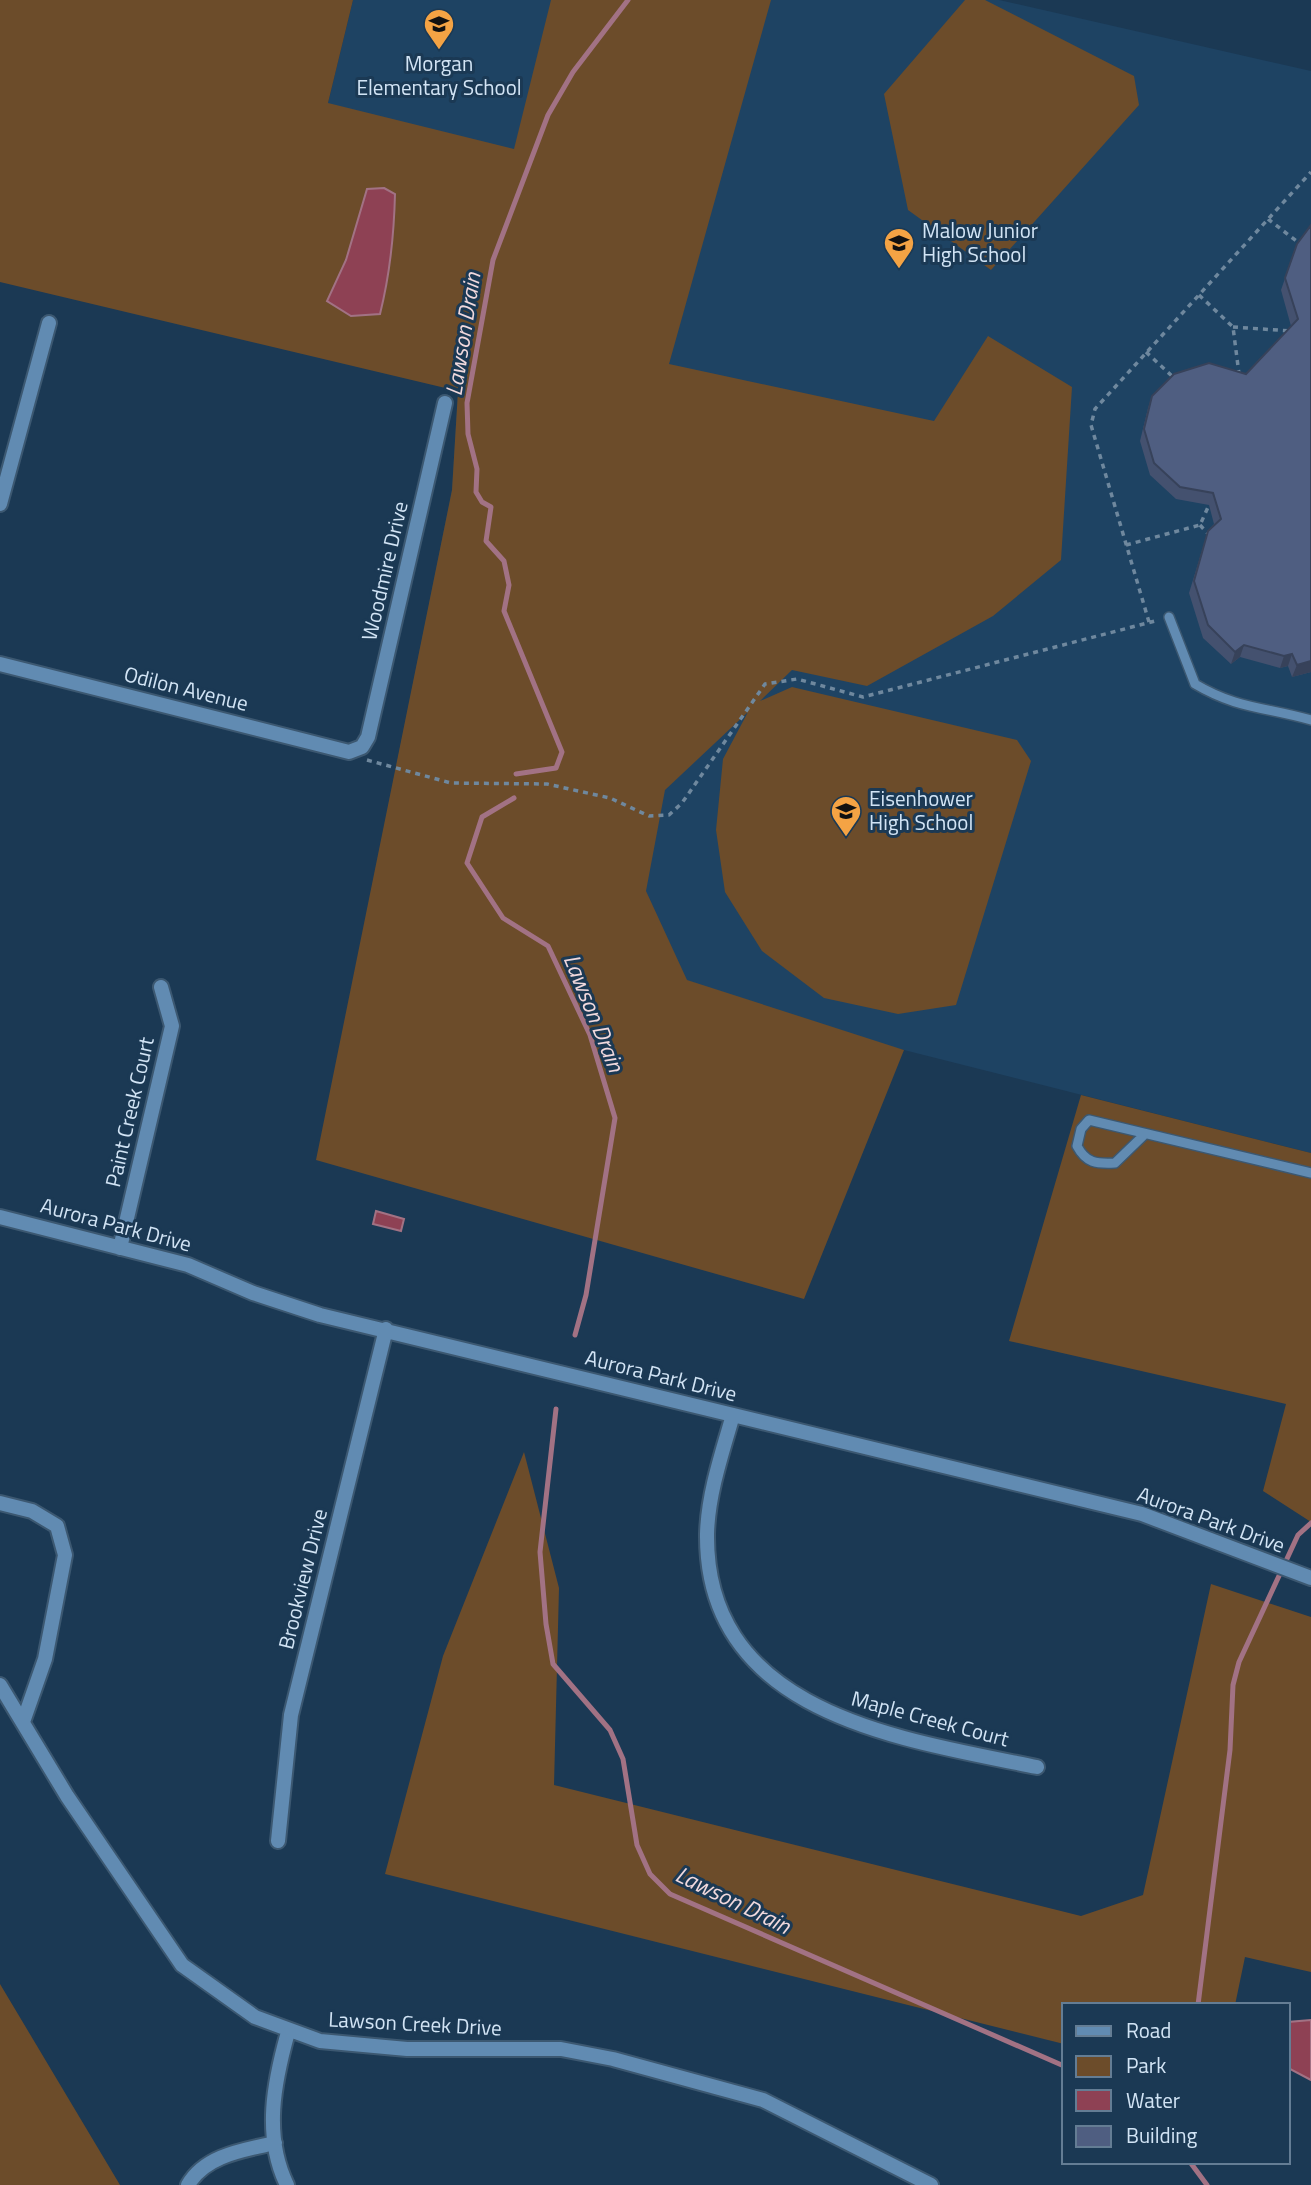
<svg xmlns="http://www.w3.org/2000/svg" width="1311" height="2185" viewBox="0 0 1311 2185" font-family="'Titillium Web',sans-serif">
	<rect width="100%" height="100%" fill="#1b3954"/>
	<path fill="#1e4363" d="M 353,0 L 999,0 L 1311,71 L 1311,1153 L 904,1050 L 365,921 L 452,490 L 458,391 L 328,103 Z"/>
	<path fill="#6c4c2a" d="M 0,0 L 353,0 L 328,103 L 514,149 L 551,0 L 771,0 L 669,364 L 934,421 L 988,336 L 1072,387 L 1061,560 L 993,616 L 867,686 L 792,670 L 760,701 L 792,687 L 1017,740 L 1031,761 L 956,1005 L 898,1014 L 824,998 L 762,951 L 725,892 L 716,830 L 723,759 L 748,712 L 665,790 L 646,891 L 687,980 L 904,1050 L 804,1299 L 316,1160 L 452,490 L 458,391 L 0,282 Z
		M 965,0 L 985,0 L 1134,76 L 1139,105 L 991,270 L 908,210 L 884,94 Z
		M 1081,1095 L 1311,1153 L 1311,1522 L 1263,1491 L 1286,1404 L 1009,1341 Z
		M 524,1452 L 559,1588 L 554,1785 L 1081,1916 L 1143,1895 L 1211,1584 L 1311,1617 L 1311,1972 L 1245,1957 L 1235,2005 L 1064,2005 L 1064,2044 L 385,1874 L 443,1656 Z
		M 0,1984 L 120,2185 L 0,2185 Z"/>
	<path fill="#8e4154" stroke="#a27284" stroke-width="2" d="M 384,188 L 395,194 C 394,236 390,274 380,314 L 351,316 L 327,301 L 346,260 L 367,189 Z
		M 376,1211 L 404,1219 L 401,1231 L 373,1224 Z
		M 1311,2020 L 1311,2080 L 1288,2068 L 1288,2022 Z"/>
	<g fill="none" stroke-linecap="round" stroke-linejoin="round">
		<path stroke="#a27284" stroke-width="5" d="M 516,774 L 556,768 L 562,752 L 504,611 L 509,585 L 504,561 L 486,541 L 491,507 L 482,502 L 476,492 L 477,469 L 468,434 L 467,403 L 493,260 L 548,115 L 573,72 L 628,0
			M 514,798 L 482,817 L 467,863 L 503,918 L 548,946 L 590,1035 L 615,1118 L 586,1295 L 575,1335
			M 556,1409 L 540,1552 L 546,1624 L 553,1664 L 610,1730 L 623,1759 L 637,1845 L 650,1874 L 670,1894 L 1064,2066
			M 1198,2005 L 1230,1750 L 1233,1685 L 1239,1662 L 1298,1535 L 1311,1523
			M 1190,2162 L 1207,2185"/>
		<g stroke="#3c5871" stroke-width="12">
			<path id="lane" d="M 1169,617 L 1195,684 C 1237,709 1266,707 1311,720
				M 1145,1134 L 1115,1163 C 1096,1164 1086,1163 1077,1146 L 1081,1129 L 1089,1120 L 1311,1173"/>
		</g>
		<g stroke="#3c5871" stroke-width="18">
			<path id="street" d="M 0,504 L 49,323
				M 0,664 L 349,752 L 362,747 L 368,737 L 445,403
				M 0,1217 L 188,1265 L 253,1293 L 320,1315 L 1142,1514 L 1311,1578
				M 120,1248 L 172,1026 L 161,987
				M 733,1415 C 722,1453 708,1494 707,1534 C 705,1714 901,1739 1037,1767
				M 0,1503 L 32,1511 L 57,1526 L 65,1555 L 45,1659 L 23,1722
				M 0,1685 L 67,1796 L 182,1965 L 255,2017 L 320,2041 L 407,2049 L 561,2049 L 613,2059 L 763,2100 L 931,2185
				M 278,1841 L 291,1715 L 386,1329
				M 188,2185 C 205,2155 244,2150 275,2143
				M 287,2185 C 263,2136 274,2082 288,2032"/>
		</g>
		<path stroke="#6f889e" stroke-width="3.5" stroke-dasharray="5 5" stroke-linecap="butt" d="M 1268,219 L 1299,243
			M 1199,295 L 1233,327 L 1239,374
			M 1233,327 L 1291,331
			M 1146,352 L 1173,377
			M 1200,525 L 1210,536
			M 1126,545 L 1200,525 L 1209,505
			M 1149,622 L 1091,425 L 1095,409 L 1311,172
			M 367,760 L 451,783 L 547,784 L 610,798 L 649,816 L 669,815 L 682,803 L 765,684 L 797,679 L 863,697 L 1159,620"/>
		<use href="#lane" stroke="#618bb2" stroke-width="9"/>
		<use href="#street" stroke="#618bb2" stroke-width="14"/>
	</g>
	<path fill="#44516f" d="M 1311,225 L 1311,672 L 1292,677 L 1288,666 L 1280,668 L 1240,657 L 1231,664 L 1203,638 L 1189,593 L 1208,531 L 1214,524 L 1209,505 L 1176,499 L 1150,475 L 1140,441 L 1148,408 L 1152,396 L 1246,374 L 1291,326 L 1281,290 L 1297,244 Z"/>
	<path fill="#37425a" d="M 1244,645 L 1240,657 L 1231,664 L 1235,652 Z
		M 1292,654 L 1288,666 L 1280,668 L 1284,656 Z
		M 1311,661 L 1311,672 L 1292,677 L 1297,665 Z"/>
	<path fill="#4f5e81" stroke="#37425a" stroke-width="2" d="M 1311,225 L 1311,661 L 1297,665 L 1292,654 L 1284,656 L 1244,645 L 1235,652 L 1208,625 L 1194,581 L 1208,531 L 1221,519 L 1213,493 L 1180,487 L 1154,463 L 1144,429 L 1152,396 L 1174,374 L 1209,363 L 1246,374 L 1298,319 L 1285,278 L 1297,244 Z"/>
	<defs>
		<g id="school-pin" transform="scale(1.575)"><path d="M0 17L-7.5 6A9.5 9.5 0 1 1 7.5 6Z" fill="#f4a344" stroke="#1b3954"/><path d="M0-5L7-2L0 1L-7-2ZM-4 1L0 2.5L4 1V4Q0 6-4 4Z" fill="#111"/></g>
	</defs>
	<g fill-rule="evenodd">
		<use href="#school-pin" x="439" y="24"/>
		<use href="#school-pin" x="899" y="243"/>
		<use href="#school-pin" x="846" y="811"/>
	</g>
	<g text-anchor="middle" stroke-width="6" stroke-linejoin="round" paint-order="stroke">
		<g font-size="21" fill="#d2e4f5" stroke="#1b3954" text-anchor="start">
			<text x="439" y="71" text-anchor="middle">Morgan<tspan x="439" dy="24">Elementary School</tspan></text>
			<text x="922" y="238">Malow Junior<tspan x="922" dy="24">High School</tspan></text>
			<text x="869" y="806">Eisenhower<tspan x="869" dy="24">High School</tspan></text>
		</g>
		<g font-size="21" fill="#d2e4f5" stroke="#1b3954">
			<text transform="translate(385 571) rotate(-77)" y="7">Woodmire Drive</text>
			<text transform="translate(186 689) rotate(14)" y="7">Odilon Avenue</text>
			<text transform="translate(130 1112) rotate(-77)" y="7">Paint Creek Court</text>
			<text transform="translate(116 1225) rotate(15)" y="7">Aurora Park Drive</text>
			<text transform="translate(661 1376) rotate(14)" y="7">Aurora Park Drive</text>
			<text transform="translate(1211 1520) rotate(20)" y="7">Aurora Park Drive</text>
			<text transform="translate(303 1579) rotate(-76)" y="7">Brookview Drive</text>
			<text transform="translate(930 1719) rotate(15)" y="7">Maple Creek Court</text>
			<text transform="translate(415 2024) rotate(3)" y="7">Lawson Creek Drive</text>
		</g>
		<g font-size="23" font-style="italic" fill="#f1d9dd" stroke="#1b3954">
			<text transform="translate(463 334) rotate(-81)" y="8">Lawson Drain</text>
			<text transform="translate(594 1013) rotate(68)" y="8">Lawson Drain</text>
			<text transform="translate(733 1900) rotate(26)" y="8">Lawson Drain</text>
		</g>
	</g>
	<rect x="1062" y="2003" width="228" height="161" fill="#1b3954" stroke="#647d94" stroke-width="2"/>
	<rect x="1076" y="2026" width="35" height="10" fill="#618bb2" stroke="#647d94" stroke-width="2"/>
	<text x="1126" y="2038" font-size="21" fill="#d2e4f5">Road</text>
	<rect x="1076" y="2056" width="35" height="21" fill="#6c4c2a" stroke="#647d94" stroke-width="2"/>
	<text x="1126" y="2073" font-size="21" fill="#d2e4f5">Park</text>
	<rect x="1076" y="2090" width="35" height="21" fill="#8e4154" stroke="#647d94" stroke-width="2"/>
	<text x="1126" y="2108" font-size="21" fill="#d2e4f5">Water</text>
	<rect x="1076" y="2126" width="35" height="21" fill="#4f5e81" stroke="#647d94" stroke-width="2"/>
	<text x="1126" y="2143" font-size="21" fill="#d2e4f5">Building</text>
</svg>
